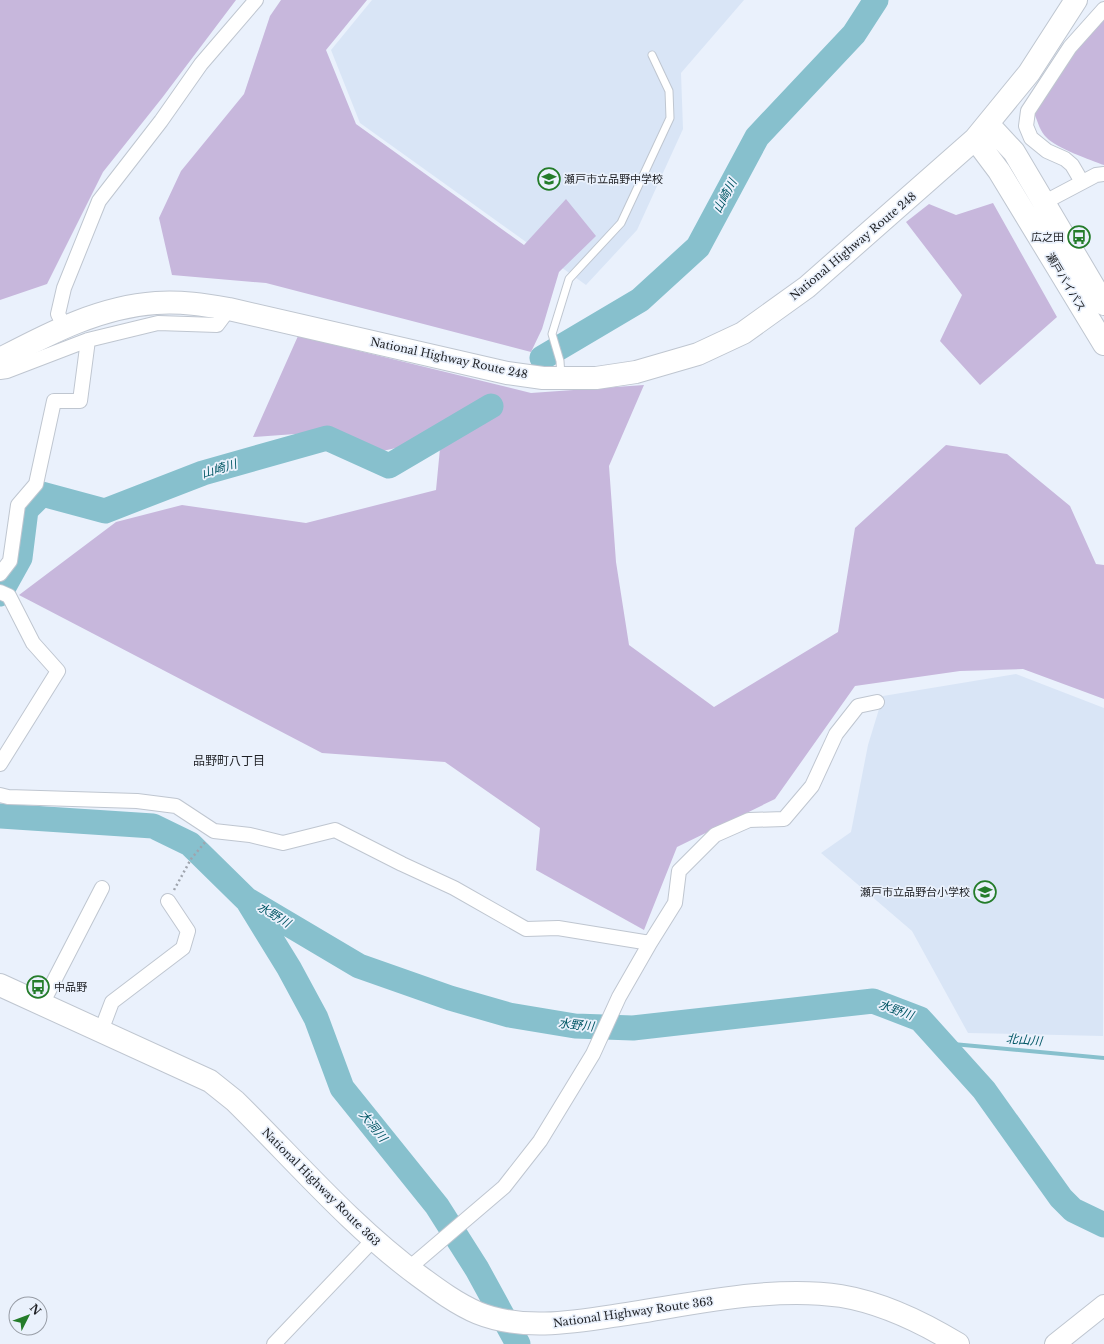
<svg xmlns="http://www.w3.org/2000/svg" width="1104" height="1344" viewBox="0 0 1104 1344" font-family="'Libre Baskerville','Noto Sans JP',serif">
	<rect width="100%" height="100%" fill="#eaf1fc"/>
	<path fill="#d9e5f6" d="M 372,0 L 744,0 L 681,73 L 683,129 L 637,230 L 586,285 L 360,123 L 331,50 Z
		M 1016,674 L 1104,708 L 1103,1036 L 968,1033 L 912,931 L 821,853 L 851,832 L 868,745 L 883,696 Z"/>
	<path fill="#c7b7dc" d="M 0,0 L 236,0 L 162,98 L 103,172 L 47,284 L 0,300 Z
		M 281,0 L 367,0 L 326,50 L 356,124 L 524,245 L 566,199 L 596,236 L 559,272 L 542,329 L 531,352 L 266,283 L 172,275 L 159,218 L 181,171 L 244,94 L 270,16 Z
		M 1104,14 L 1104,165 C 1092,161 1055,147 1047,138 C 1040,132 1038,122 1034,113 L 1072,50 Z
		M 993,203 L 1057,317 L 980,385 L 940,341 L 962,295 L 906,222 L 929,204 L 956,215 Z
		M 298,336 L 531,393 L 644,385 L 609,466 L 616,562 L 629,645 L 714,707 L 838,632 L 855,528 L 946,445 L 1007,454 L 1070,506 L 1096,564 L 1104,565 L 1104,699 L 1023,669 L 960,671 L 855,686 L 775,799 L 677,847 L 644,930 L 536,870 L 540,828 L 445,762 L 322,753 L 19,595 L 116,522 L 182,505 L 306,523 L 436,490 L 441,438 L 378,452 L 323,432 L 253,437 Z"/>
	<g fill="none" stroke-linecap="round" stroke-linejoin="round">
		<path stroke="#87c0cd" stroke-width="4" d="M 942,1043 L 1104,1058"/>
		<path stroke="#87c0cd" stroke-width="25" d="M 542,358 L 640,300 L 698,247 L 757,137 L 854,34 L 876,0
			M 0,594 L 20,558 L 26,510 L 42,494 L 105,511 L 203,473 L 327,438 L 389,466 L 491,406
			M 0,816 L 153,826 L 190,844 L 246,899 L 359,966 L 450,998 L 509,1015 L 575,1026 L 633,1028 L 873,1001 L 920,1019 L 984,1090 L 1061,1198 L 1073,1210 L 1104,1225
			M 249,903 L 289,968 L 316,1018 L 342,1088 L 437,1206 L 477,1269 L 518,1344"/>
		<g stroke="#bfc6d0" stroke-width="9">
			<path id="lane" d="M 561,376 L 560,361 L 552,334 L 569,279 L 621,223 L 670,118 L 669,91 L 652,55"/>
		</g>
		<g stroke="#bfc6d0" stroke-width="16">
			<path id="street" d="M 1082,182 L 1072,165 L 1065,159 L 1047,151 L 1031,138 L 1026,126 L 1028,111 L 1070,47 L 1104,9
				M 1043,203 L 1096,175 L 1104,174
				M 64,326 L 58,314 L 64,288 L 99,201 L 161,121 L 201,64 L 256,0
				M 0,372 L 7,371 L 88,340 L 158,323 L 217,325 L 229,309
				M 0,574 L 10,561 L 18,505 L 36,484 L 54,401 L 80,401 L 88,340
				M 0,592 L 9,596 L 33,643 L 58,671 L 0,764
				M 0,795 L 8,797 L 137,801 L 176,806 L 214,831 L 250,835 L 283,843 L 335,830 L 402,864 L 454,888 L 526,929 L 558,928 L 650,943 L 619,997 L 593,1054 L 540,1141 L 504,1187 L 409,1268
				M 650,943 L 675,903 L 679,871 L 715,835 L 749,820 L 784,819 L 812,786 L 836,734 L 858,706 L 877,702
				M 42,1004 L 102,888
				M 101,1031 L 112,1002 L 183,948 L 188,931 L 168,901
				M 274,1344 L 373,1240"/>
		</g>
		<g stroke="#bfc6d0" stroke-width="22">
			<path id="secondary" d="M 1055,1344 L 1104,1305"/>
		</g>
		<g stroke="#bfc6d0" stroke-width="24">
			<path id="highway" d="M 988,124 L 1014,152 L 1104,304
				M 975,139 L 999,171 L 1104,344
				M 0,359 C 50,333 99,307 156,303 C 181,301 205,305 229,309 L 507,373 L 543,378 L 596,378 L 636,372 L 698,354 L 743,333 L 807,287 L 975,139 L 1029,73 L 1076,0
				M 0,985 L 210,1081 L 235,1101 C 295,1160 351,1226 419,1276 C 438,1290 457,1304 478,1313 C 520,1330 569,1323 613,1316 C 684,1306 769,1285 841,1296 C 883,1303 922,1322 958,1344"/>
		</g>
		<path stroke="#9fa4ad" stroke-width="2.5" stroke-dasharray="2 3" stroke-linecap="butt" d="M 174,890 L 191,859 L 206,841"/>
		<use href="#lane" stroke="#fff" stroke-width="7"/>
		<use href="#street" stroke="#fff" stroke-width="14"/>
		<use href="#secondary" stroke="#fff" stroke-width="20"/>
		<use href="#highway" stroke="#fff" stroke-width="22"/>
	</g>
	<defs>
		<g id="school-ring" transform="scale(1.15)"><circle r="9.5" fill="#eaf1fc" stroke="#247c2a" stroke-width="1.5"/><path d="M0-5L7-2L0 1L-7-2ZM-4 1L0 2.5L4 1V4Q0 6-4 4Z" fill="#247c2a"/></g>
		<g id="bus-ring" transform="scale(1.15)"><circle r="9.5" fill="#eaf1fc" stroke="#247c2a" stroke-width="1.5"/><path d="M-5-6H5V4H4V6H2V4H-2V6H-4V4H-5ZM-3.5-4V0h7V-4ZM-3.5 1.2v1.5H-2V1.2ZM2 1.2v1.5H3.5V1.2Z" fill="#247c2a"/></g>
	</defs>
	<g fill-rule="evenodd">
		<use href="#school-ring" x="549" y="179"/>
		<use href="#bus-ring" x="1079" y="237"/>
		<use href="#school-ring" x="985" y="892"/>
		<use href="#bus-ring" x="38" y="987"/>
	</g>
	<g text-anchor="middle" stroke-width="3.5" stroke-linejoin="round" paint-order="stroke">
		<g font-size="11" fill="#1e2024" stroke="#eaf1fc" text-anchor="start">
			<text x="564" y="183">瀬戸市立品野中学校</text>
			<text x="1064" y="241" text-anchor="end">広之田</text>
			<text x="970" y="896" text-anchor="end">瀬戸市立品野台小学校</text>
			<text x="54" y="991">中品野</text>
		</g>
		<g font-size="11" fill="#1e2024" stroke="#eaf1fc">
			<text transform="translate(853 246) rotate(-40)" y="4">National Highway Route 248</text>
			<text transform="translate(1066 282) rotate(59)" y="4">瀬戸バイパス</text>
			<text transform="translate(449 358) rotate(12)" y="4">National Highway Route 248</text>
			<text transform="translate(321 1187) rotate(45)" y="4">National Highway Route 363</text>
			<text transform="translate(633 1312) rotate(-8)" y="4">National Highway Route 363</text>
		</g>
		<g font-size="12" font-style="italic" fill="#005664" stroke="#eaf1fc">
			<text transform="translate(725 196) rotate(-62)" y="4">山崎川</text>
			<text transform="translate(219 469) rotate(-17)" y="4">山崎川</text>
			<text transform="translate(274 915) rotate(31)" y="4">水野川</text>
			<text transform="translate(896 1010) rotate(20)" y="4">水野川</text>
			<text transform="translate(576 1025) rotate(6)" y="4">水野川</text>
			<text transform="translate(1024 1040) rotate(5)" y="4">北山川</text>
			<text transform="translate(373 1126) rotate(51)" y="4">大洞川</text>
		</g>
		<g font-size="12" fill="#1e2024" stroke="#eaf1fc">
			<text x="229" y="765">品野町八丁目</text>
		</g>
	</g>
	<g transform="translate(28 1316) rotate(48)"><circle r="19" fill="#eaf1fc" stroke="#989da6"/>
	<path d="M0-3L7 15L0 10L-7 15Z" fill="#247c2a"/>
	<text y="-6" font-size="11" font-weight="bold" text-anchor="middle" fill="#1e2024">N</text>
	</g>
</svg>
